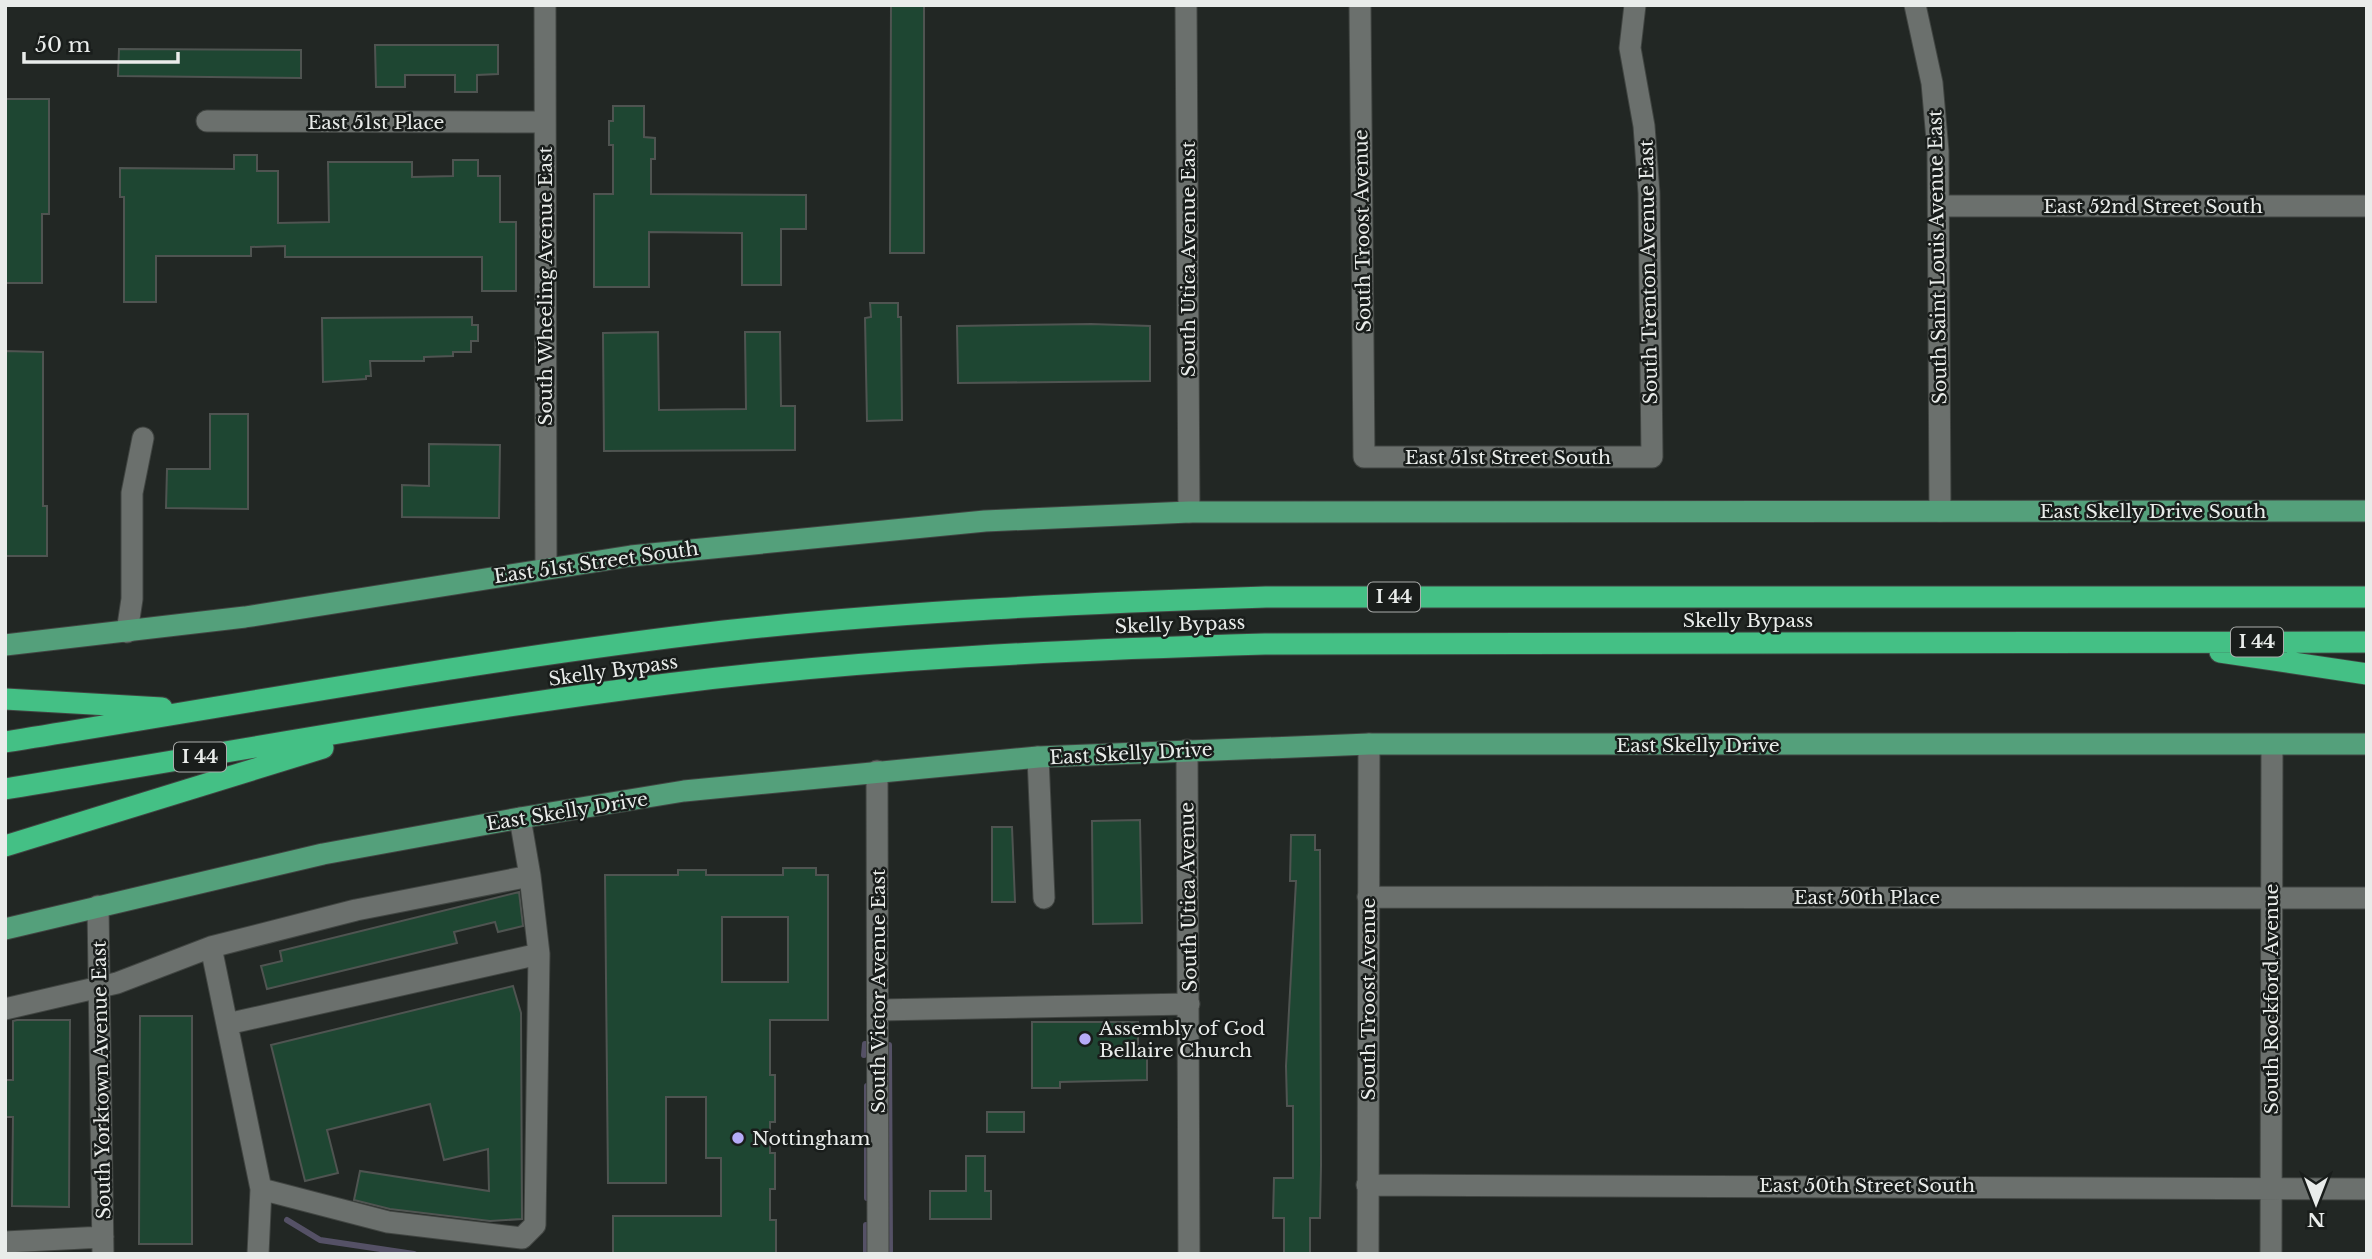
<svg xmlns="http://www.w3.org/2000/svg" width="2372" height="1259" viewBox="0 0 2372 1259" font-family="'Libre Baskerville',serif">
	<rect width="100%" height="100%" fill="#222724"/>
	<g fill="none" stroke-linecap="round" stroke-linejoin="round">
		<path stroke="#555166" stroke-width="6" d="M 889,1045 L 890,1254
			M 864,1055 L 865,1044
			M 867,1198 L 867,1086
			M 287,1220 L 320,1240 L 414,1254
			M 866,1254 L 866,1225"/>
	</g>
	<path fill="#1e4632" stroke="#4f5451" stroke-width="2" fill-rule="evenodd" d="M 891,5 L 924,5 L 924,253 L 890,253 Z
		M 375,45 L 498,45 L 498,74 L 477,75 L 477,92 L 455,92 L 455,75 L 405,75 L 405,87 L 376,87 Z
		M 119,49 L 301,50 L 301,78 L 118,76 Z
		M 5,99 L 49,99 L 49,214 L 42,214 L 42,283 L 5,283 Z
		M 613,106 L 644,106 L 644,137 L 655,138 L 655,159 L 651,159 L 651,194 L 806,195 L 806,229 L 781,229 L 781,285 L 742,285 L 742,233 L 649,232 L 649,287 L 594,287 L 594,194 L 613,194 L 613,145 L 609,145 L 609,121 L 613,121 Z
		M 234,155 L 257,155 L 257,171 L 278,171 L 278,223 L 329,222 L 328,162 L 412,162 L 412,177 L 453,176 L 453,160 L 478,160 L 478,176 L 500,176 L 500,222 L 516,222 L 516,291 L 482,291 L 482,257 L 285,257 L 285,246 L 251,247 L 251,256 L 156,256 L 156,302 L 124,302 L 124,197 L 120,197 L 120,168 L 234,169 Z
		M 870,303 L 898,303 L 898,317 L 901,317 L 902,420 L 867,421 L 865,318 L 871,317 Z
		M 472,317 L 472,325 L 478,325 L 478,341 L 471,341 L 471,352 L 453,352 L 453,356 L 424,357 L 424,361 L 370,361 L 371,376 L 366,376 L 366,379 L 323,382 L 322,318 Z
		M 1091,324 L 1150,326 L 1150,381 L 958,383 L 957,326 Z
		M 658,332 L 659,410 L 746,409 L 745,332 L 780,332 L 781,406 L 795,406 L 795,450 L 604,451 L 603,333 Z
		M 5,351 L 43,352 L 43,506 L 47,506 L 47,556 L 5,556 Z
		M 210,414 L 248,414 L 248,509 L 166,508 L 167,469 L 210,469 Z
		M 429,444 L 500,445 L 499,518 L 402,517 L 402,485 L 429,486 Z
		M 1140,820 L 1142,923 L 1093,924 L 1092,821 Z
		M 992,827 L 1012,827 L 1015,902 L 992,902 Z
		M 1291,835 L 1315,835 L 1315,850 L 1320,850 L 1321,1165 L 1320,1218 L 1310,1218 L 1310,1254 L 1284,1254 L 1284,1218 L 1273,1218 L 1274,1178 L 1293,1178 L 1293,1106 L 1287,1106 L 1286,1066 L 1296,881 L 1290,881 Z
		M 783,868 L 816,868 L 816,875 L 828,875 L 828,1020 L 770,1020 L 770,1075 L 775,1075 L 775,1122 L 770,1122 L 770,1153 L 775,1153 L 775,1189 L 770,1189 L 770,1220 L 776,1220 L 776,1254 L 613,1254 L 613,1216 L 721,1216 L 721,1158 L 706,1158 L 706,1097 L 666,1097 L 666,1183 L 608,1183 L 605,875 L 678,875 L 678,870 L 706,870 L 706,875 L 783,875 ZM 722,917 L 788,917 L 788,982 L 722,982 Z
		M 519,892 L 523,926 L 498,932 L 495,922 L 454,932 L 457,943 L 267,989 L 261,966 L 282,961 L 280,951 Z
		M 513,986 L 521,1013 L 522,1219 L 490,1221 L 390,1209 L 354,1200 L 360,1171 L 489,1191 L 488,1149 L 444,1160 L 430,1104 L 327,1130 L 338,1173 L 305,1181 L 271,1045 Z
		M 140,1016 L 192,1016 L 192,1244 L 139,1244 Z
		M 17,1020 L 70,1020 L 69,1207 L 12,1206 L 13,1117 L 5,1117 L 5,1080 L 13,1080 L 13,1021 Z
		M 1032,1022 L 1138,1022 L 1138,1057 L 1147,1057 L 1147,1080 L 1060,1082 L 1060,1088 L 1032,1088 Z
		M 987,1112 L 1024,1112 L 1024,1132 L 987,1132 Z
		M 966,1156 L 985,1156 L 985,1191 L 991,1191 L 991,1219 L 930,1219 L 930,1191 L 966,1191 Z"/>
	<g fill="none" stroke-linecap="round" stroke-linejoin="round">
		<g stroke="#414542" stroke-width="23">
			<path id="minor" d="M 545,5 L 546,567
				M 1186,5 L 1189,512
				M 1360,5 L 1364,457 L 1652,457 L 1649,193 L 1644,126 L 1630,48 L 1635,5
				M 1915,5 L 1932,83 L 1938,151 L 1940,511
				M 207,121 L 545,122
				M 1939,206 L 2367,206
				M 127,632 L 132,599 L 132,493 L 143,438
				M 1187,750 L 1189,1254
				M 1038,757 L 1044,898
				M 877,771 L 878,1254
				M 1368,897 L 2367,898
				M 98,906 L 103,1254
				M 211,947 L 261,1189 L 258,1254
				M 5,1009 L 117,983 L 211,947 L 356,910 L 530,876 L 520,818
				M 879,1010 L 1189,1004
				M 227,1024 L 539,954 L 530,876
				M 1367,1185 L 2367,1189
				M 261,1189 L 388,1222 L 522,1238 L 535,1225 L 539,954
				M 5,1242 L 103,1237
				M 1368,1254 L 1369,744
				M 2271,1254 L 2272,745"/>
		</g>
		<g stroke="#414542" stroke-width="23">
			<path id="major" d="M 5,645 L 245,617 L 631,556 L 985,521 L 1189,512 L 2367,511
				M 5,929 L 323,854 L 520,818 L 684,791 L 1038,757 L 1369,744 L 2367,744"/>
		</g>
		<g stroke="#414542" stroke-width="23">
			<path id="highway" d="M 2220,652 L 2367,674
				M 5,699 L 162,708
				M 5,742 C 244,704 484,659 724,631 C 904,611 1085,603 1266,597 L 2367,597
				M 5,789 C 225,753 446,712 667,684 C 865,659 1065,650 1265,644 L 2367,642
				M 5,846 L 323,748"/>
		</g>
		<use href="#minor" stroke="#6b706d" stroke-width="21"/>
		<use href="#major" stroke="#54a07b" stroke-width="21"/>
		<use href="#highway" stroke="#44c085" stroke-width="21"/>
	</g>
	<g fill="#b6acf8" stroke="#191d1b" stroke-width="2.5">
		<circle cx="1085" cy="1039" r="7"/>
		<circle cx="738" cy="1138" r="7"/>
	</g>
	<g text-anchor="middle" stroke-width="5" stroke-linejoin="round" paint-order="stroke">
		<g fill="#191d1b" stroke="#abaeac" stroke-width="2">
			<rect x="1368" y="582.5" width="52" height="29" rx="5"/>
			<rect x="2231" y="627.5" width="52" height="29" rx="5"/>
			<rect x="174" y="742.5" width="52" height="29" rx="5"/>
		</g>
		<g font-size="18" font-weight="bold" fill="#e9ecea">
			<text x="1394" y="603">I 44</text>
			<text x="2257" y="648">I 44</text>
			<text x="200" y="763">I 44</text>
		</g>
		<g font-size="19" fill="#e9ecea" stroke="#191d1b">
			<text x="376" y="129">East 51st Place</text>
			<text x="2153" y="213">East 52nd Street South</text>
			<text transform="translate(1362 231) rotate(-91)" y="7">South Troost Avenue</text>
			<text transform="translate(1937 257) rotate(-91)" y="7">South Saint Louis Avenue East</text>
			<text transform="translate(1188 259) rotate(-90)" y="7">South Utica Avenue East</text>
			<text transform="translate(1648 272) rotate(-91)" y="7">South Trenton Avenue East</text>
			<text transform="translate(545 286) rotate(-90)" y="7">South Wheeling Avenue East</text>
			<text x="1508" y="464">East 51st Street South</text>
			<text x="2153" y="518">East Skelly Drive South</text>
			<text transform="translate(596 562) rotate(-8)" y="7">East 51st Street South</text>
			<text x="1748" y="627">Skelly Bypass</text>
			<text transform="translate(1180 624) rotate(-2)" y="7">Skelly Bypass</text>
			<text transform="translate(613 670) rotate(-8)" y="7">Skelly Bypass</text>
			<text x="1698" y="752">East Skelly Drive</text>
			<text transform="translate(1131 753) rotate(-3)" y="7">East Skelly Drive</text>
			<text transform="translate(567 811) rotate(-9)" y="7">East Skelly Drive</text>
			<text transform="translate(1188 897) rotate(-91)" y="7">South Utica Avenue</text>
			<text x="1867" y="904">East 50th Place</text>
			<text transform="translate(878 991) rotate(-90)" y="7">South Victor Avenue East</text>
			<text transform="translate(1368 999) rotate(-90)" y="7">South Troost Avenue</text>
			<text transform="translate(2271 999) rotate(-90)" y="7">South Rockford Avenue</text>
			<text transform="translate(101 1080) rotate(-91)" y="7">South Yorktown Avenue East</text>
			<text x="1867" y="1192">East 50th Street South</text>
		</g>
		<g font-size="19" fill="#e9ecea" stroke="#191d1b" text-anchor="start">
			<text x="1099" y="1035">Assembly of God<tspan x="1099" dy="22">Bellaire Church</tspan></text>
			<text x="752" y="1145">Nottingham</text>
		</g>
	</g>
	<rect width="2372" height="1259" fill="none" stroke="#e9ecea" stroke-width="14"/>
	<g transform="translate(2316 1203) rotate(180)" stroke="#191d1b" stroke-width="5" paint-order="stroke">
	<path d="M0-5L12 26L0 18L-12 26Z" fill="#e9ecea"/>
	<text y="-10" font-size="19" font-weight="bold" text-anchor="middle" fill="#e9ecea">N</text>
	</g>
	<path d="M24 52v10h154v-10" fill="none" stroke="#e9ecea" stroke-width="3.5"/>
	<text x="35" y="52" font-size="21" fill="#e9ecea" stroke="#191d1b" stroke-width="5" paint-order="stroke">50 m</text>
</svg>
